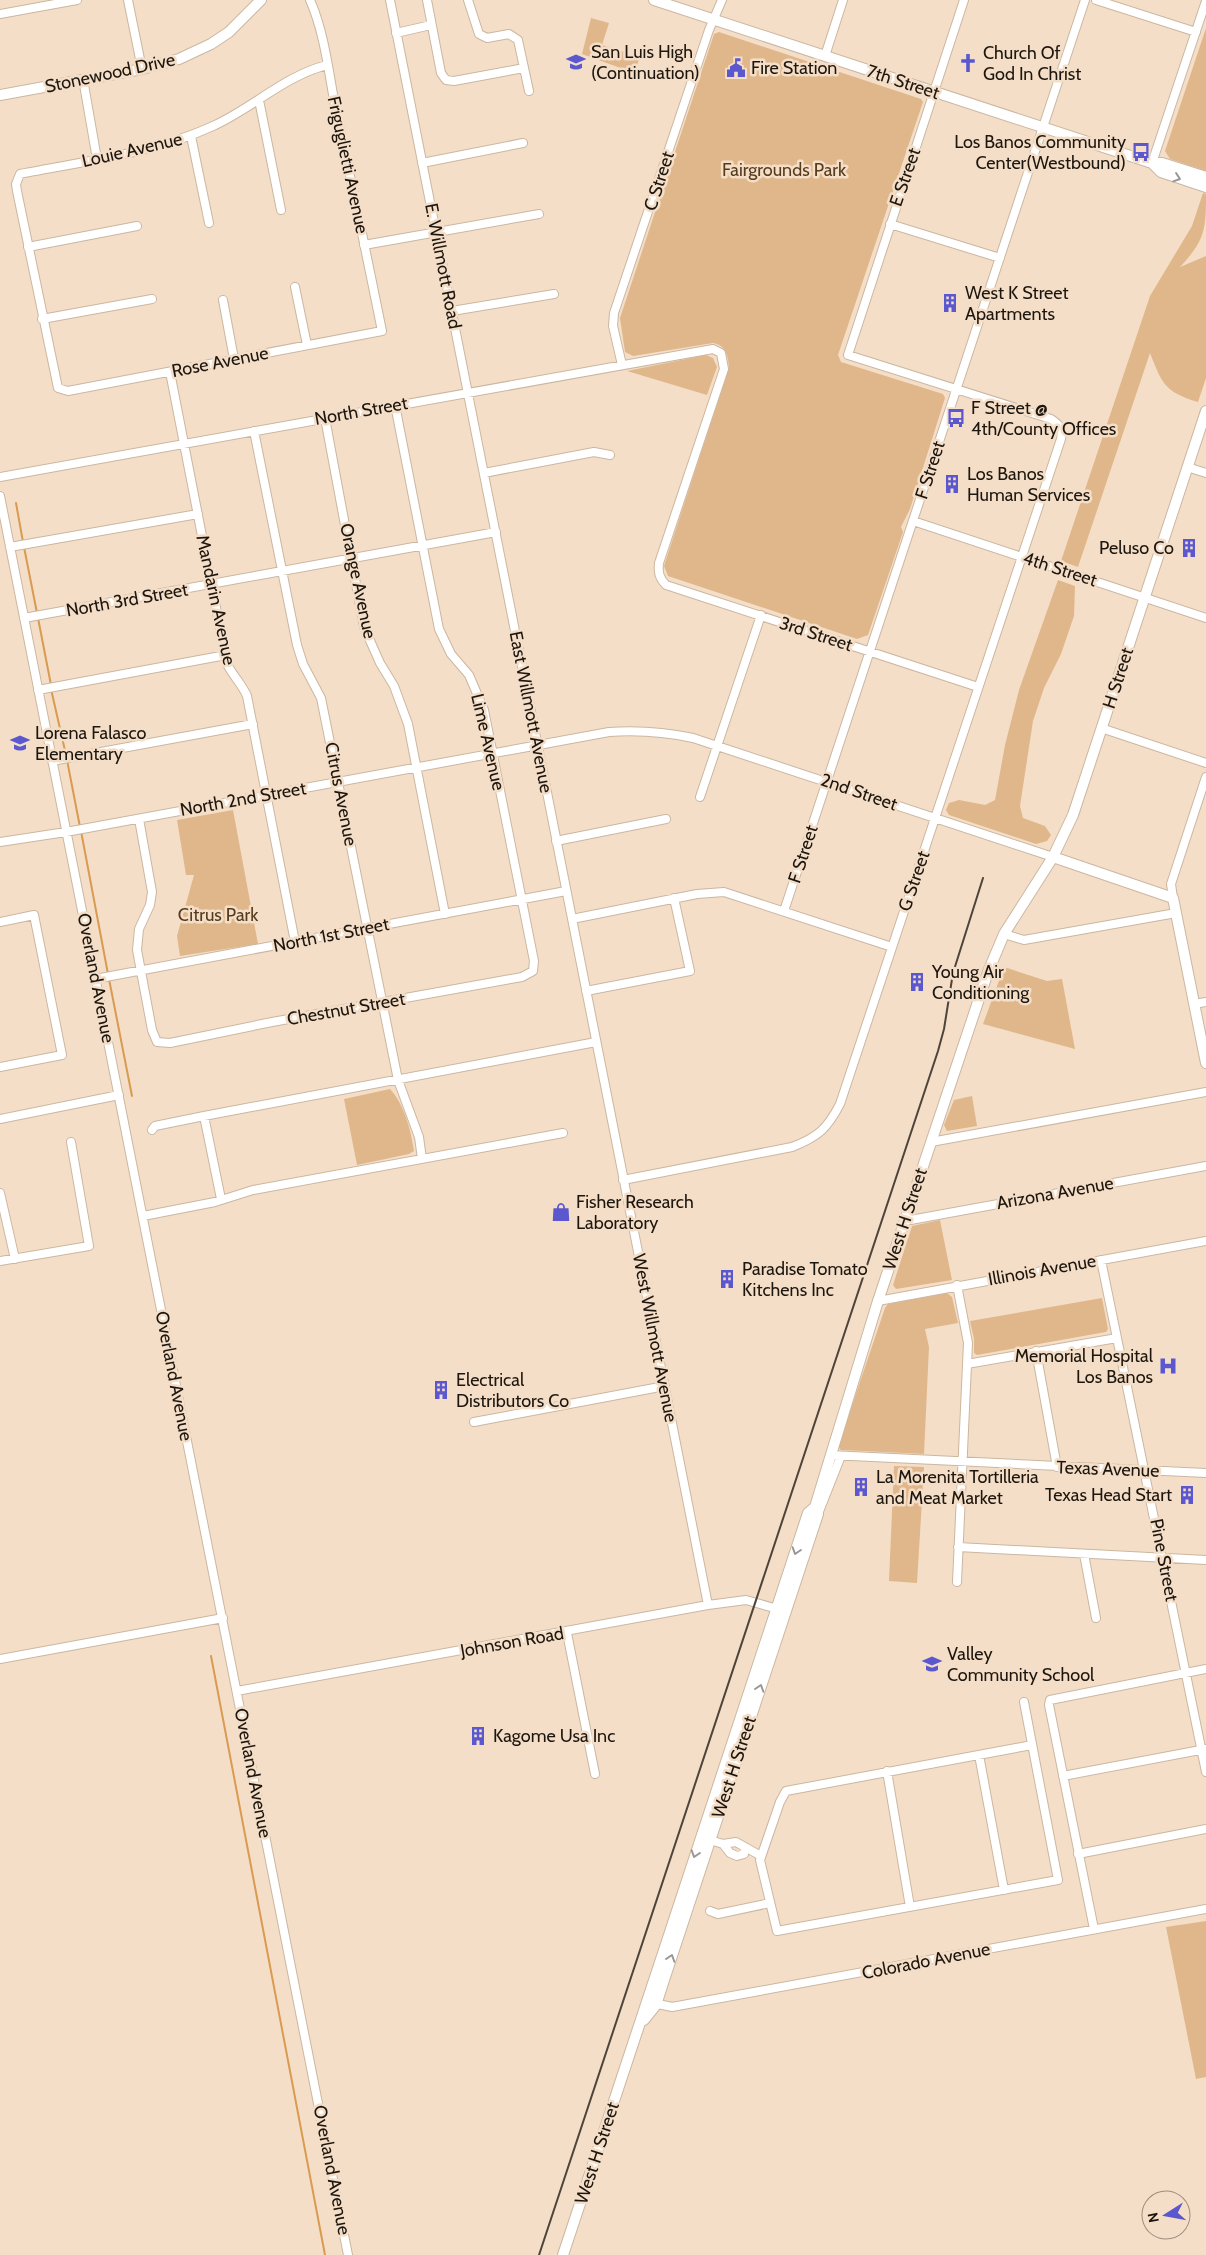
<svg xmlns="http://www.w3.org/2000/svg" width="1206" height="2255" viewBox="0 0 1206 2255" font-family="Cabin,sans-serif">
	<rect width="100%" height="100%" fill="#f4dec8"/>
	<path fill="#e0b78a" d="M 591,18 L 609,23 L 602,45 L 640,57 L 634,73 L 582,54 Z
		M 1206,28 L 1206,171 L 1170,159 L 1165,151 Z
		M 719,32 L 921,99 L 923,102 L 838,355 L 841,362 L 943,394 L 945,398 L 910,509 L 901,527 L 903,532 L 868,635 L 857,639 L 668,576 L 664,566 L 729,367 C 728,356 726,345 713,343 L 633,356 L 625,352 L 620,318 L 714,34 Z
		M 1203,193 L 1206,194 C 1206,230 1205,240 1180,267 L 1206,256 L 1206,378 L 1198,402 C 1164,392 1162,383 1150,353 L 1078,567 L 1061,561 L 1150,296 L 1192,226 Z
		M 706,355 L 713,358 L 717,367 L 707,395 L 627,371 Z
		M 1058,580 L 1075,586 L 1074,616 L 1061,654 L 1044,688 L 1033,721 L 1020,806 L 1023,818 L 1045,826 L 1051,835 L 1047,841 L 1036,844 L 949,815 L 946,810 L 949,803 L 959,800 L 985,805 L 995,800 L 1005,745 L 1019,690 Z
		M 233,810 L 258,944 L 180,956 L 177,936 L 194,875 L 186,875 L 177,820 Z
		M 1004,967 L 1047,981 L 1062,979 L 1075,1049 L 983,1024 Z
		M 390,1089 C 404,1104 411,1130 414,1151 L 409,1154 L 357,1165 L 344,1099 Z
		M 972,1096 L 977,1126 L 947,1131 L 944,1125 L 954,1100 Z
		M 940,1220 L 952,1280 L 896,1289 L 893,1285 L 912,1226 Z
		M 947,1293 L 952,1297 L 958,1323 L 925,1329 L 929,1347 L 924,1454 L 841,1450 L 838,1447 L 885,1308 L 888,1304 Z
		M 1102,1298 L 1108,1329 L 1106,1332 L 977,1355 L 974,1353 L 974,1339 L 970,1321 Z
		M 894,1466 L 924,1467 L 917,1583 L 889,1581 Z
		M 1206,1921 L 1206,2077 L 1196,2079 L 1166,1927 Z"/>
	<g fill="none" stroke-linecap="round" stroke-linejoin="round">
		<path stroke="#d89b51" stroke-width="2" d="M 16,503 L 23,542
			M 24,547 L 37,613
			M 38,618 L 51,685
			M 51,689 L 66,755
			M 67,760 L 80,827
			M 81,831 L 108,974
			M 109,979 L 132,1096
			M 211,1656 L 325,2255"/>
		<g stroke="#cbb7a1" stroke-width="10">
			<path id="street" d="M 128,0 L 142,69
				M 310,0 C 325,34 329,75 336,111 C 352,184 367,257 382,331 L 68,391 L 58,388 L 17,191 L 16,184 L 20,174 C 85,161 152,154 213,126 C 253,108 284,76 327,65
				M 390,0 L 708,1605
				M 427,0 L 441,73 L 446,80 L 454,81 L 524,68
				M 468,0 L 479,34 L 487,38 L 509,34 L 518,40 L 529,91
				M 1096,0 L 1196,32
				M 0,14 L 77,0
				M 396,33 L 431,25
				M 825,56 L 843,0
				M 83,79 L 97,159
				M 259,100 L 281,210
				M 191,136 L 209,223
				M 422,163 L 523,143
				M 1152,163 L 1206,1
				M 890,224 L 1000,258
				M 364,245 L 539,214
				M 28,247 L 137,226
				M 295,287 L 307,345
				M 223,300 L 234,359
				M 452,311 L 554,294
				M 42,319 L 152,299
				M 622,365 L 613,326 L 614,313 L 709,30 L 722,0
				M 170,372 L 227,664 C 233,676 242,684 247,696 L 295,942
				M 325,418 L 364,627 L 380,663 L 394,686 L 408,724 L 445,914
				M 254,431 L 297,645 L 303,664 L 321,698 L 398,1080 L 419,1137 L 422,1159
				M 1187,467 L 1206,473
				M 484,473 L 594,452 L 610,455
				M 0,477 L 713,349 L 721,353 L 724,369 L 659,563 C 658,572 659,578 666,585 L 978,687
				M 0,496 L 348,2255
				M 913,521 L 1206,618
				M 10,547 L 198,514
				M 24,618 L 496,532
				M 38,690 L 226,655
				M 1101,728 L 1206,763
				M 52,761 L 253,724
				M 700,797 L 761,615
				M 139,819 L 152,892 L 150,905 L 139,929 L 137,950 L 152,1030 L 157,1042 L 170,1043 L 272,1022 L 522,977 L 533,971 L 534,961 L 484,710 L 469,675 L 451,654 L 439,629 L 395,405
				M 556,841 L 666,819
				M 0,842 L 66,832 L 609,732 C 638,730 665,732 693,738 L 1053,857
				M 1173,898 L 1171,884 L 1206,777
				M 784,911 L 1085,0
				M 572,919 L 697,894 L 724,892 L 892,947
				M 0,922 L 34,915 L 62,1055 L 0,1067
				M 1004,934 L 1024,940 L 1176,913
				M 95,979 L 566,891
				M 586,991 L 690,971 L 674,898
				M 1194,1004 L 1206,1002
				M 204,1116 L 221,1199
				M 0,1119 L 119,1095
				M 152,1130 L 155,1126 L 204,1116 L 596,1042
				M 931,1142 L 1206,1092
				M 623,1180 L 792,1147 C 818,1137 827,1129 840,1104 L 1061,439 C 1063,429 1060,425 1051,419 L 848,355 L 964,0
				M 0,1193 L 15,1259
				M 143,1216 L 215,1202 L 253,1190 L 563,1133
				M 905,1221 L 1206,1166
				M 1101,1260 L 1206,1772
				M 0,1261 L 89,1246 L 71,1142
				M 878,1301 L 1206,1241
				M 1036,1351 L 1057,1467
				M 967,1364 L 1117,1338
				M 474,1422 L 665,1386
				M 830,1455 L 1206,1473
				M 818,1514 L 841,1456
				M 958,1547 L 1206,1560
				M 1084,1554 L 1096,1618
				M 957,1582 L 968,1343 L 957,1285
				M 567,1633 L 595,1774
				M 0,1659 L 223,1618
				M 237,1691 L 708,1605 L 746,1600 L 781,1610
				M 1024,1702 L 1058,1880 L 777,1931 L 760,1860 L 780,1802 L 786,1791 L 1032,1745
				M 979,1755 L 1004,1890
				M 887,1771 L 910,1907
				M 1063,1776 L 1206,1749
				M 707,1839 L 723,1844 L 736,1842 L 761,1856
				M 723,1844 L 730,1853 L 737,1856 L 744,1854 L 745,1848
				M 1078,1854 L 1206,1829
				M 710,1911 L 718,1914 L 770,1903
				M 1094,1929 L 1049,1705 L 1050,1700 L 1206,1669
				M 653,2003 L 672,2007 L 1206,1909"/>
		</g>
		<g stroke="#cbb7a1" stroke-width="12">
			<path id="secondary" d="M 654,0 L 1152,163 L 1162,163 L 1206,177
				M 0,95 L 142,69 L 179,59 L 211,44 L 229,32 L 261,0
				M 1152,163 L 1161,172 L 1206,187
				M 1053,857 L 1173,898 L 1206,1063
				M 644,2020 L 656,2005 L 664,1980 L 818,1514 L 815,1507
				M 563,2255 C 645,2008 727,1760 808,1513 L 815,1507 L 878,1301 L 988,972 L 1004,934 L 1053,857 L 1073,815 L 1206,411"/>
		</g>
		<use href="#street" stroke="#fff" stroke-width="8"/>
		<use href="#secondary" stroke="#fff" stroke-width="10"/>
		<path stroke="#4f4439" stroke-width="2" d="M 539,2255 L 938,1051 L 944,1029 L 953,973 L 983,878"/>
	</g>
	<defs><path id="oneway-chevron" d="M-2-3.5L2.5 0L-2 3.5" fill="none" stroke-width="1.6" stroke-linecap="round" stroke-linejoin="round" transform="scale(1.25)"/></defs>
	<g stroke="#999693">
		<use href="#oneway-chevron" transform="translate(1177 178) rotate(19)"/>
		<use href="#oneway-chevron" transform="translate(796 1551) rotate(108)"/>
		<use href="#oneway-chevron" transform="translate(760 1688) rotate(-72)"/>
		<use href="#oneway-chevron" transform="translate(695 1854) rotate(108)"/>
		<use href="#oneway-chevron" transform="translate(671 1958) rotate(-72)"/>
	</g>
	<defs>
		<g id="school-bare" transform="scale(1.5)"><path d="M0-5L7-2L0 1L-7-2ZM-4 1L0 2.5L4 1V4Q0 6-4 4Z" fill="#5a57cf" stroke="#f4dec8" stroke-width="2.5" paint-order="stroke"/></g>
		<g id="church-bare" transform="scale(1.5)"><path d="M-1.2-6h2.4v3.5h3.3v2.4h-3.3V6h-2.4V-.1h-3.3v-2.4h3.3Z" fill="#5a57cf" stroke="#f4dec8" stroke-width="2.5" paint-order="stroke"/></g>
		<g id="civic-bare" transform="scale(1.5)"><path d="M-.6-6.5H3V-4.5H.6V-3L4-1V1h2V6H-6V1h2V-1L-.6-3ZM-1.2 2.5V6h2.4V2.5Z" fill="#5a57cf" stroke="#f4dec8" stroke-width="2.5" paint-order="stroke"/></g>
		<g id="bus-bare" transform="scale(1.5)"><path d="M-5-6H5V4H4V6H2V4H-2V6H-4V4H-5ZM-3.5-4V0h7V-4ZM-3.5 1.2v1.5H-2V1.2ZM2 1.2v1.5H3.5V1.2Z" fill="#5a57cf" stroke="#f4dec8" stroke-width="2.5" paint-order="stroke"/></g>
		<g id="building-bare" transform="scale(1.5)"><path d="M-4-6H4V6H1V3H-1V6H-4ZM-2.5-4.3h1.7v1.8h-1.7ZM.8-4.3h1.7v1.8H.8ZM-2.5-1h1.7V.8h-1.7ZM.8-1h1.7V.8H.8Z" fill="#5a57cf" stroke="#f4dec8" stroke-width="2.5" paint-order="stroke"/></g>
		<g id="shop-bare" transform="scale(1.5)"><path d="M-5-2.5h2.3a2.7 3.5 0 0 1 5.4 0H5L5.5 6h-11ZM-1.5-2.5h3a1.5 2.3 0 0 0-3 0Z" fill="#5a57cf" stroke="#f4dec8" stroke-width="2.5" paint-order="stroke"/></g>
		<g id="hospital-bare" transform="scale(1.5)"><path d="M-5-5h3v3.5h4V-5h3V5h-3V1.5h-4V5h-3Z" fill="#5a57cf" stroke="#f4dec8" stroke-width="2.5" paint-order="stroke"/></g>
	</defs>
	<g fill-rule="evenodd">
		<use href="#school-bare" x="576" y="62"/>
		<use href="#church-bare" x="968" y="63"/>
		<use href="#civic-bare" x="736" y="68"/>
		<use href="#bus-bare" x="1141" y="152"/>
		<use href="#building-bare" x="950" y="303"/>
		<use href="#bus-bare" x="956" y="418"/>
		<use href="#building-bare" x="952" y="484"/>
		<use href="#building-bare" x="1189" y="548"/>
		<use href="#school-bare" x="20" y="743"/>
		<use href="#building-bare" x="917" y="982"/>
		<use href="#shop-bare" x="561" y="1212"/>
		<use href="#building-bare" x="727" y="1279"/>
		<use href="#hospital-bare" x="1168" y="1366"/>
		<use href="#building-bare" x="441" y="1390"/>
		<use href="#building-bare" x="861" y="1487"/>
		<use href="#building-bare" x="1187" y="1495"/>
		<use href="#school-bare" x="932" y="1664"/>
		<use href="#building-bare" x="478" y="1736"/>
	</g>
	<g text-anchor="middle" stroke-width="5" stroke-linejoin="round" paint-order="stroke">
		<g font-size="18" fill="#1d160e" stroke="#f4dec8" text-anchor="start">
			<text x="591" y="58">San Luis High<tspan x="591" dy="21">(Continuation)</tspan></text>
			<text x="983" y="59">Church Of<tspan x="983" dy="21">God In Christ</tspan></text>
			<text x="751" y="74">Fire Station</text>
			<text x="1126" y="148" text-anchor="end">Los Banos Community<tspan x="1126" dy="21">Center(Westbound)</tspan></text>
			<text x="965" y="299">West K Street<tspan x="965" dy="21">Apartments</tspan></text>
			<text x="971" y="414">F Street @<tspan x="971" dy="21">4th/County Offices</tspan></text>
			<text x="967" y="480">Los Banos<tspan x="967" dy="21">Human Services</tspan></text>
			<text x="1174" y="554" text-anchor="end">Peluso Co</text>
			<text x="35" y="739">Lorena Falasco<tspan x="35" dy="21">Elementary</tspan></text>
			<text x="932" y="978">Young Air<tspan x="932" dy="21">Conditioning</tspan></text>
			<text x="576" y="1208">Fisher Research<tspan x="576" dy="21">Laboratory</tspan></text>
			<text x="742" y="1275">Paradise Tomato<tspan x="742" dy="21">Kitchens Inc</tspan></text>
			<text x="1153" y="1362" text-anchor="end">Memorial Hospital<tspan x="1153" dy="21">Los Banos</tspan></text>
			<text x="456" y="1386">Electrical<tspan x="456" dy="21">Distributors Co</tspan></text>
			<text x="876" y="1483">La Morenita Tortilleria<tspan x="876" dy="21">and Meat Market</tspan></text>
			<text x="1172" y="1501" text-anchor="end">Texas Head Start</text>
			<text x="947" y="1660">Valley<tspan x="947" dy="21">Community School</tspan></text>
			<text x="493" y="1742">Kagome Usa Inc</text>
		</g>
		<g font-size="18" fill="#1d160e" stroke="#f4dec8">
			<text transform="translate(110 73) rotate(-12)" y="6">Stonewood Drive</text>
			<text transform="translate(903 82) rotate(18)" y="6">7th Street</text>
			<text transform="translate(132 150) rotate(-13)" y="6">Louie Avenue</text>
			<text transform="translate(348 165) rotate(78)" y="6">Friguglietti Avenue</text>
			<text transform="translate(905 177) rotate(-71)" y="6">E Street</text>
			<text transform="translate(659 181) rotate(-72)" y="6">C Street</text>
			<text transform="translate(443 266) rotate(79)" y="6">E. Willmott Road</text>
			<text transform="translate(220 362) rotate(-11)" y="6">Rose Avenue</text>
			<text transform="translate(361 411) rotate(-10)" y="6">North Street</text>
			<text transform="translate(930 470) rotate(-72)" y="6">F Street</text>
			<text transform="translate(1060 569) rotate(18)" y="6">4th Street</text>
			<text transform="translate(358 581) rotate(78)" y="6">Orange Avenue</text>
			<text transform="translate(127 600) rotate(-10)" y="6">North 3rd Street</text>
			<text transform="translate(216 600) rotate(78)" y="6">Mandarin Avenue</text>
			<text transform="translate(816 634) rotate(18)" y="6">3rd Street</text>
			<text transform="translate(1118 678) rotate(-72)" y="6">H Street</text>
			<text transform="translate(531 712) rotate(79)" y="6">East Willmott Avenue</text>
			<text transform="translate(488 742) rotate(77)" y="6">Lime Avenue</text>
			<text transform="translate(859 792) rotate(19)" y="6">2nd Street</text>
			<text transform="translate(341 794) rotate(79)" y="6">Citrus Avenue</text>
			<text transform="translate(243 799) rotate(-10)" y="6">North 2nd Street</text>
			<text transform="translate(803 854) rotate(-72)" y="6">F Street</text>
			<text transform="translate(914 881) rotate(-71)" y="6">G Street</text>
			<text transform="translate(331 935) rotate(-11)" y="6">North 1st Street</text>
			<text transform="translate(96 978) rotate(79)" y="6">Overland Avenue</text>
			<text transform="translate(346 1009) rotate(-10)" y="6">Chestnut Street</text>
			<text transform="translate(1055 1193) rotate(-10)" y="6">Arizona Avenue</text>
			<text transform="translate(905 1219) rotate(-72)" y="6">West H Street</text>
			<text transform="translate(1042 1270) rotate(-10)" y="6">Illinois Avenue</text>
			<text transform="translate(655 1338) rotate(79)" y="6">West Willmott Avenue</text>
			<text transform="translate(174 1376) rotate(79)" y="6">Overland Avenue</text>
			<text transform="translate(1108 1469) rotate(2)" y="6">Texas Avenue</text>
			<text transform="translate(1164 1560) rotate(79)" y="6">Pine Street</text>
			<text transform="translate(512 1642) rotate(-10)" y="6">Johnson Road</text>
			<text transform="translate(734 1767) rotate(-72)" y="6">West H Street</text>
			<text transform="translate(253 1773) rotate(79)" y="6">Overland Avenue</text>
			<text transform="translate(926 1961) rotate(-11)" y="6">Colorado Avenue</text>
			<text transform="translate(597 2153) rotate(-72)" y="6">West H Street</text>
			<text transform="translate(332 2170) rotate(79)" y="6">Overland Avenue</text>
		</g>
		<g font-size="18" fill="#563c1d" stroke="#f4dec8">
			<text x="784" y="176">Fairgrounds Park</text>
			<text x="218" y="921">Citrus Park</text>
		</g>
	</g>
	<g transform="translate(1166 2215) rotate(259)"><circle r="24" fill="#f4dec8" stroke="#9e8e7e"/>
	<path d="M0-4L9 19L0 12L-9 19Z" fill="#5a57cf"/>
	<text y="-8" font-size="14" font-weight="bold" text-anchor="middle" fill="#1d160e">N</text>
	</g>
</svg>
